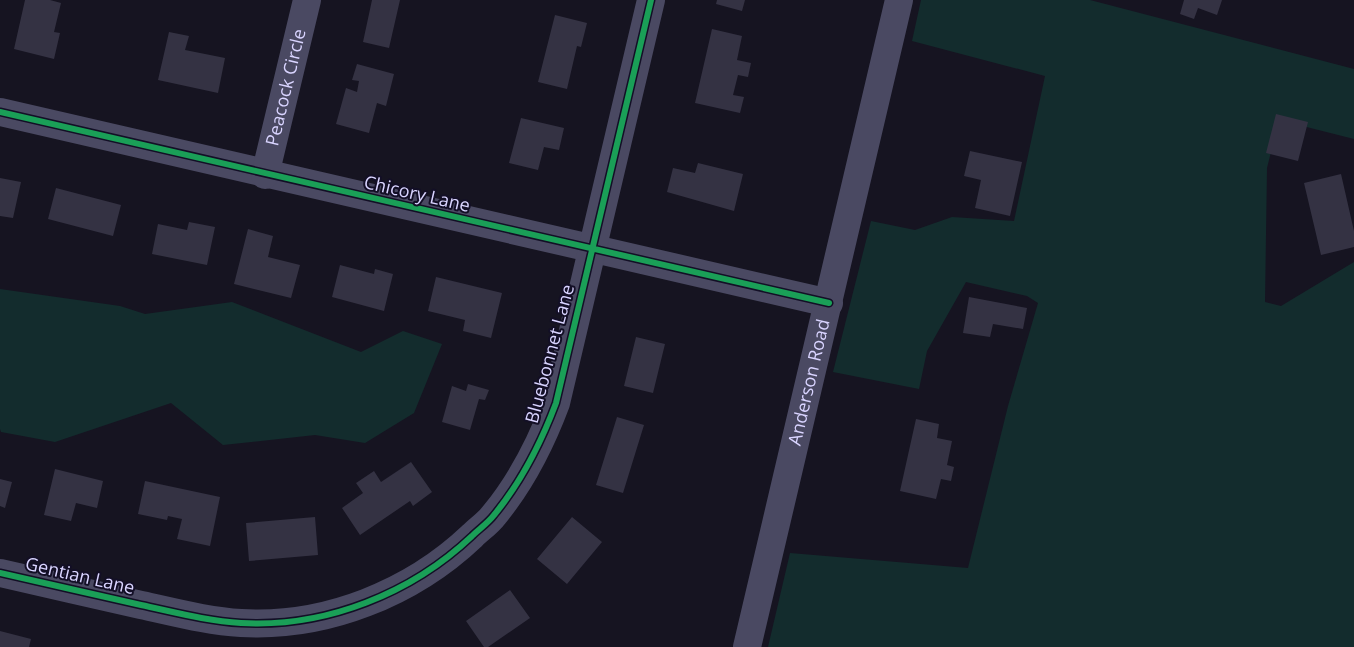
<svg xmlns="http://www.w3.org/2000/svg" width="1354" height="647" viewBox="0 0 1354 647" font-family="'Open Sans',sans-serif">
	<rect width="100%" height="100%" fill="#161421"/>
	<path fill="#132c2d" d="M 921,0 L 1090,0 L 1354,69 L 1354,139 L 1279,120 L 1267,168 L 1265,302 L 1281,306 L 1354,262 L 1354,647 L 768,647 L 790,553 L 968,568 L 1008,406 L 1038,303 L 1027,296 L 966,282 L 927,351 L 919,389 L 833,372 L 871,221 L 915,230 L 952,217 L 1014,221 L 1045,76 L 912,41 Z
		M 0,289 L 120,306 L 145,314 L 232,302 L 361,352 L 403,331 L 442,344 L 414,413 L 365,443 L 315,435 L 223,445 L 171,403 L 55,442 L 1,432 L 0,429 Z"/>
	<path fill="#343243" d="M 25,0 L 50,0 L 61,3 L 54,32 L 60,33 L 54,59 L 14,49 Z
		M 372,0 L 400,0 L 389,48 L 363,42 Z
		M 717,0 L 745,0 L 742,11 L 716,4 Z
		M 1184,0 L 1222,0 L 1217,15 L 1198,8 L 1194,19 L 1180,14 Z
		M 555,15 L 587,23 L 581,47 L 577,46 L 567,89 L 538,82 Z
		M 712,29 L 742,36 L 737,60 L 751,63 L 748,77 L 738,75 L 733,95 L 744,97 L 740,113 L 695,103 Z
		M 169,32 L 189,36 L 185,50 L 225,58 L 218,93 L 158,80 Z
		M 357,64 L 394,74 L 386,106 L 377,103 L 369,133 L 336,124 L 346,88 L 357,92 L 359,81 L 352,80 Z
		M 1276,114 L 1308,122 L 1298,161 L 1266,153 Z
		M 521,118 L 564,128 L 559,150 L 544,147 L 538,170 L 509,163 Z
		M 970,151 L 1022,162 L 1010,216 L 975,208 L 981,180 L 964,176 Z
		M 698,163 L 743,174 L 734,211 L 667,192 L 673,168 L 695,173 Z
		M 1341,174 L 1354,231 L 1354,247 L 1321,255 L 1304,183 Z
		M 0,178 L 21,182 L 13,218 L 0,216 Z
		M 56,188 L 121,205 L 113,236 L 48,219 Z
		M 189,222 L 215,227 L 207,265 L 152,254 L 158,224 L 187,230 Z
		M 248,229 L 273,236 L 268,257 L 300,265 L 291,298 L 234,284 Z
		M 340,265 L 374,274 L 375,269 L 393,274 L 384,311 L 332,297 Z
		M 436,277 L 502,293 L 491,338 L 463,331 L 465,320 L 428,311 Z
		M 969,297 L 1027,308 L 1023,329 L 993,324 L 990,337 L 963,333 Z
		M 636,337 L 665,344 L 653,393 L 624,386 Z
		M 468,384 L 489,390 L 485,400 L 479,399 L 470,430 L 442,422 L 452,386 L 466,391 Z
		M 617,417 L 644,425 L 623,493 L 596,485 Z
		M 916,419 L 939,424 L 937,438 L 952,441 L 947,465 L 954,467 L 951,481 L 941,479 L 936,499 L 900,491 Z
		M 411,462 L 432,492 L 413,506 L 410,501 L 360,535 L 342,508 L 363,493 L 356,483 L 374,471 L 381,482 Z
		M 55,469 L 103,481 L 97,508 L 76,503 L 71,521 L 44,515 Z
		M 0,479 L 12,482 L 5,508 L 0,506 Z
		M 145,481 L 220,497 L 210,546 L 177,539 L 182,519 L 168,516 L 167,520 L 138,514 Z
		M 315,517 L 318,555 L 249,561 L 246,523 Z
		M 572,517 L 602,542 L 567,584 L 537,559 Z
		M 510,590 L 530,618 L 488,647 L 484,647 L 466,621 Z
		M 0,631 L 31,639 L 29,647 L 0,647 Z"/>
	<g fill="none" stroke-linecap="round" stroke-linejoin="round">
		<g stroke="#4a4962" stroke-width="28">
			<path d="M 0,112 L 829,303"/>
			<path id="s1" d="M 265,175 L 307,0"/>
			<path d="M 0,573 C 47,584 94,594 141,605 C 174,612 207,621 241,623 C 326,628 412,593 472,536 C 479,529 488,523 494,515 C 522,481 541,443 556,403 L 651,0"/>
			<path id="s2" d="M 747,647 L 899,0"/>
		</g>
		<g stroke="#130f26" stroke-width="9">
			<path id="cycleway" d="M 0,112 L 829,303
				M 0,573 C 47,584 94,594 141,605 C 174,612 207,621 241,623 C 326,628 412,593 472,536 C 479,529 488,523 494,515 C 522,481 541,443 556,403 L 651,0"/>
		</g>
		<use href="#cycleway" stroke="#1a9f57" stroke-width="6"/>
	</g>
	<g text-anchor="middle" stroke-width="4" stroke-linejoin="round" paint-order="stroke">
		<g font-size="18" fill="#d9d4ff" stroke="#130f26">
			<text dy="6" stroke="none"><textPath href="#s1" startOffset="90">Peacock Circle</textPath></text>
			<text transform="translate(417 194) rotate(13)" y="6">Chicory Lane</text>
			<text transform="translate(550 354) rotate(-75)" y="6">Bluebonnet Lane</text>
			<text dy="6" stroke="none"><textPath href="#s2" startOffset="272">Anderson Road</textPath></text>
			<text transform="translate(80 576) rotate(13)" y="6">Gentian Lane</text>
		</g>
	</g>
</svg>
